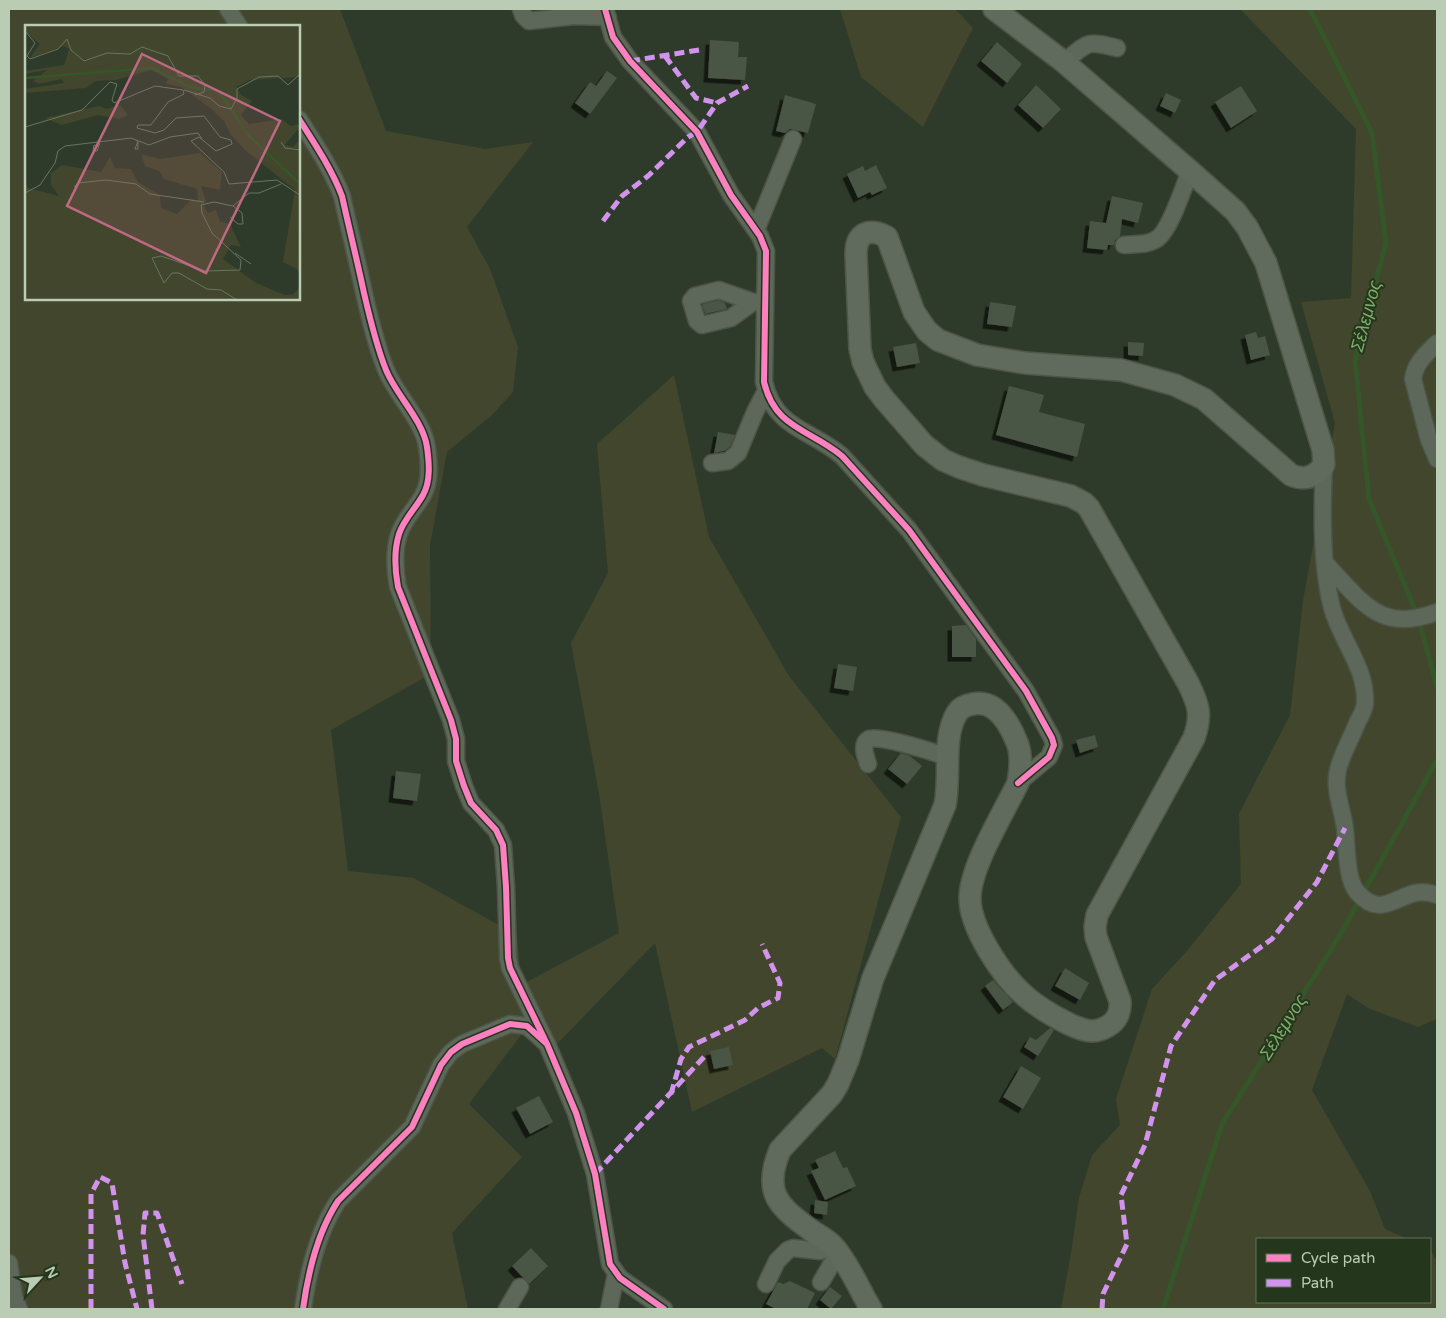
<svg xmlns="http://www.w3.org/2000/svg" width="1446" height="1318" viewBox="0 0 1446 1318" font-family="'Varela Round',sans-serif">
	<defs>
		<filter id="shadow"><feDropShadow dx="-4.5" dy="4.5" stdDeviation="0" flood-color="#0009"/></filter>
	</defs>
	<rect width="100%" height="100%" fill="#2f3b2a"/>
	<path fill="#42462c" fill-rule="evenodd" d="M 9,9 L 340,9 L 386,131 L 485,149 L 533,142 L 467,227 L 490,269 L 518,347 L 513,392 L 492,415 L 447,452 L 430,545 L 431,674 L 331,730 L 348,871 L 414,878 L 517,935 L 521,985 L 619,933 L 599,793 L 571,643 L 608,573 L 597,444 L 674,375 L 709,537 L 789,676 L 901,817 L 835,1059 L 822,1048 L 692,1112 L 655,943 L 556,1045 L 524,1031 L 469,1104 L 522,1157 L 452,1233 L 468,1309 L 9,1309 ZM 26,26 L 299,26 L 299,299 L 26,299 Z
		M 840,9 L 955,9 L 973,28 L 923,127 L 861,77 Z
		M 1240,9 L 1437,9 L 1437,1019 L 1418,1027 L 1368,1008 L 1347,994 L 1312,1090 L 1370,1191 L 1385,1229 L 1408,1239 L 1257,1239 L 1257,1302 L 1430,1302 L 1430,1249 L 1437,1262 L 1437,1309 L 1061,1309 L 1071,1253 L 1079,1198 L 1092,1155 L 1120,1125 L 1116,1099 L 1152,989 L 1186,952 L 1241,884 L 1239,814 L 1290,715 L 1303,601 L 1335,423 L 1301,302 L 1351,298 L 1356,129 Z"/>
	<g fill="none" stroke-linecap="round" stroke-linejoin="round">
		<path stroke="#355628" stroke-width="5" d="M 1310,9 L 1372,133 L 1386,243 L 1355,360 L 1369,499 L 1418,617 L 1437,687
			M 1163,1309 L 1222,1124 L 1340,935 L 1437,760"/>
	</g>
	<path fill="#4a5445" filter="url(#shadow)" d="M 710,40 L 739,42 L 738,57 L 747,57 L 745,80 L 708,78 Z
		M 997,42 L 1022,64 L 1007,83 L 981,61 Z
		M 607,71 L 617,78 L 590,114 L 575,103 L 590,82 L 596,86 Z
		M 1036,85 L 1061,109 L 1043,128 L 1018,105 Z
		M 1241,86 L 1257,111 L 1231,128 L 1215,102 Z
		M 1166,93 L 1181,100 L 1175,113 L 1160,106 Z
		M 785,95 L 816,104 L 808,133 L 790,129 L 785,133 L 776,131 Z
		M 876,165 L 887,188 L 872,195 L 870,192 L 858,198 L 847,174 L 863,166 L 865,171 Z
		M 1112,196 L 1143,203 L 1138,223 L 1122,219 L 1120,236 L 1115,240 L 1114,245 L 1108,245 L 1107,250 L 1087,248 L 1090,221 L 1106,223 Z
		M 719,300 L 725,303 L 727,309 L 705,314 L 702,304 Z
		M 990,302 L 1016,306 L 1012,327 L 987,324 Z
		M 1256,332 L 1258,338 L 1265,336 L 1270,355 L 1251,360 L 1245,335 Z
		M 1128,342 L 1144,343 L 1143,356 L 1128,355 Z
		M 916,343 L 920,363 L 897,367 L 893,347 Z
		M 1009,386 L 1044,395 L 1039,412 L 1085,424 L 1077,457 L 996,435 Z
		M 718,432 L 735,435 L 730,447 L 724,451 L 714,453 Z
		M 966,625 L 976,639 L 976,657 L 952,657 L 952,626 Z
		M 838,664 L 857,667 L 853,691 L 834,688 Z
		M 1095,735 L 1098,747 L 1080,753 L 1076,740 Z
		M 901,753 L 910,756 L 922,766 L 907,784 L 888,769 Z
		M 396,771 L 421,774 L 417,801 L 393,798 Z
		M 1065,968 L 1089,983 L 1080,1000 L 1055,986 Z
		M 993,980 L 1013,1002 L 1003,1010 L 985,986 Z
		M 1050,1028 L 1054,1030 L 1038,1056 L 1024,1047 L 1030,1037 L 1036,1040 Z
		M 729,1047 L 733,1065 L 714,1069 L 710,1051 Z
		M 1021,1066 L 1041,1078 L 1023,1109 L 1003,1097 Z
		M 539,1096 L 553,1122 L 530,1134 L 516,1108 Z
		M 835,1151 L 843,1168 L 847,1167 L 856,1186 L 825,1200 L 811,1171 L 819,1168 L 815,1160 Z
		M 815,1200 L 828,1202 L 827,1215 L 814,1213 Z
		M 531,1248 L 548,1266 L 529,1284 L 512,1266 Z
		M 790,1281 L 815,1293 L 807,1309 L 776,1309 L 766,1304 L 778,1282 L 783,1284 Z
		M 830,1287 L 842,1296 L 831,1309 L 820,1300 Z"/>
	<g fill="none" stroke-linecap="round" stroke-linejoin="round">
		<g stroke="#4c5548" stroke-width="19">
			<path id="minor" d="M 228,9 L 239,26
				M 521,9 L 523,15 L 529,21 L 574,16 L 608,17
				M 605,9 L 613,37 L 630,61 L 697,132 L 731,195 L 760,236 L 766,251 L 764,382 C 775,429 810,429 842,456 L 909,530 L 1026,691 L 1052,738 L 1054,745 L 1049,757 L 1018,783
				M 1064,62 C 1089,42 1086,40 1117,48
				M 299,119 C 315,144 331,168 342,196 C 349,228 357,260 364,293 C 370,319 376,345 386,370 C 396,395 423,420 427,447 C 429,462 431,481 423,495 C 416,508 404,519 399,534 C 394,550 395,571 398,587 L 451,720 L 456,739 L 456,761 L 464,786 L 471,803 L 496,830 L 503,845 L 506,887 L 508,958 L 510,968 L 547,1044
				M 756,230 L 793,139
				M 1124,245 C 1134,244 1147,245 1155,240 C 1169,234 1184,186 1190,171
				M 753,302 L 731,318 L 702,325 L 697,321 L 691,301 L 695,296 L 719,290 L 753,302 L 765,302
				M 1437,343 C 1426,354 1415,363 1413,379 L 1429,440 L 1437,459
				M 712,463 L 728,461 L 738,453 L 755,412 L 766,391
				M 1324,465 C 1322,510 1321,565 1332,608 C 1341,641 1367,668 1365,704 C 1364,710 1361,716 1358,721 C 1352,737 1342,753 1338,770 C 1333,790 1343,810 1345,829 C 1347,846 1346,879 1357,892 C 1379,917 1392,899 1415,893 C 1423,891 1430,893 1437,895
				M 1326,564 C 1362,601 1379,634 1437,612
				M 868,764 C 866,757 860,744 869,739 C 877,734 936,753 948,757
				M 9,1263 L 14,1297 L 19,1309
				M 821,1282 L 831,1265 L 842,1258
				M 766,1284 L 777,1261 L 788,1250 L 793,1248 L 820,1251 L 835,1248
				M 303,1309 C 308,1272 317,1233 338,1201 L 412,1127 L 441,1065 L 451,1052 L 462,1044 L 510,1024 L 527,1026 L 547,1044 L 576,1113 L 595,1174 L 610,1264 L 620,1278 L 664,1309
				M 507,1309 L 520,1287
				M 609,1309 L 616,1274"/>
		</g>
		<g stroke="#4c5748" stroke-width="24">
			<path id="major" d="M 871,1309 C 859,1289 849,1264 834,1247 C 828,1240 820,1236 812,1231 C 779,1207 762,1193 780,1150 L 832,1094 L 838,1084 L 848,1060 L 873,978 L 945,805 C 951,777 942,737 957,713 C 961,707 966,705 973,704 C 997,699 1011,727 1018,745 C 1022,757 1020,771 1018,783 C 1004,812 970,867 970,898 C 970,928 1002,976 1024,995 C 1037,1007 1053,1016 1069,1024 C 1082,1030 1094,1035 1108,1026 C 1117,1021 1121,1011 1120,1001 L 1096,937 L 1095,927 L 1097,915 L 1194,738 C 1202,715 1199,705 1188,683 L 1089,508 L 1084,503 L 1071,496 L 983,475 L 959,467 L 943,460 L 924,445 L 884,399 L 875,387 L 863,362 L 860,349 L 856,254 C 856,233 869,227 887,237 L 914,312 L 927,331 L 938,340 L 977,355 L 1025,363 L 1121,370 L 1175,385 L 1204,399 L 1291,475 C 1305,481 1315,477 1324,465 L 1323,450 L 1266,263 L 1247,227 L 1235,211 L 1190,171 L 1064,62 L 994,9"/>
		</g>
		<use href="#minor" stroke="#5e685a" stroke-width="16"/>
		<use href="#major" stroke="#606a5d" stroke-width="21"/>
		<path stroke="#d193ec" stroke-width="5" stroke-dasharray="10 5" stroke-linecap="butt" d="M 665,56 L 696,98 L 717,103
			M 630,61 L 699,50
			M 603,221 L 622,196 L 648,176 L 688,137 L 697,132 L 717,103 L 748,86
			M 671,1094 L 681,1059 L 689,1047 L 745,1020 L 758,1008 L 778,998 L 780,983 L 762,944
			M 595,1174 L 704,1057
			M 91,1309 L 91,1194 L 100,1177 L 112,1183 L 125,1263 L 137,1309
			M 152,1309 L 143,1235 L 145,1213 L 157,1213 L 182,1284
			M 1102,1309 L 1103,1294 L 1127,1244 L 1121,1195 L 1145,1145 L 1171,1046 L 1215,980 L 1272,939 L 1317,882 L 1345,828"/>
		<g stroke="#24361c" stroke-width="9">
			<path id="cycleway" d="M 605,9 L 613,37 L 630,61 L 697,132 L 731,195 L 760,236 L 766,251 L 764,382 C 775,429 810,429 842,456 L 909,530 L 1026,691 L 1052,738 L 1054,745 L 1049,757 L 1018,783
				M 299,119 C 315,144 331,168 342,196 C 349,228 357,260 364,293 C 370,319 376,345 386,370 C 396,395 423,420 427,447 C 429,462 431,481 423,495 C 416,508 404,519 399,534 C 394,550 395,571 398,587 L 451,720 L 456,739 L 456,761 L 464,786 L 471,803 L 496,830 L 503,845 L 506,887 L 508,958 L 510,968 L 547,1044
				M 303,1309 C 308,1272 317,1233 338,1201 L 412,1127 L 441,1065 L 451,1052 L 462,1044 L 510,1024 L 527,1026 L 547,1044 L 576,1113 L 595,1174 L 610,1264 L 620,1278 L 664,1309"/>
		</g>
		<use href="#cycleway" stroke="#ff80c0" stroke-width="6"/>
	</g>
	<g text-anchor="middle" stroke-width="4" stroke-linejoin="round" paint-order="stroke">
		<g font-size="18" font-style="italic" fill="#7fad6a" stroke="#24361c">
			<text transform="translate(1366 316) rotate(-75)" y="6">Σέλεμνος</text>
			<text transform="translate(1283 1027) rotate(-58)" y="6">Σέλεμνος</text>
		</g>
	</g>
	<g transform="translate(25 25)">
		<rect width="275" height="275" fill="#2f3b2a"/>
		<path d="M 0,0 L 275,0 L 275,52 L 224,55 L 211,62 L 216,70 L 227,76 L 216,90 L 224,99 L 257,94 L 265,101 L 275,99 L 275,106 L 272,105 L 260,120 L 268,122 L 275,114 L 275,250 L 272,244 L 258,237 L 270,165 L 220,125 L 206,110 L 199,96 L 184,82 L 156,62 L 141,59 L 143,54 L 126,45 L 91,55 L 71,56 L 61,63 L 0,68 L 0,64 L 39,58 L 37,54 L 14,59 L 8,56 L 22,45 L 0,49 L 0,46 L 39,40 L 44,24 L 39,21 L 5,33 L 15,19 L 0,7 ZM 95,80 L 103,90 L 95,94 L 73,90 L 37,100 L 20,93 L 74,81 L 82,84 ZM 175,128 L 197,147 L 195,165 L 176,161 L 181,176 L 178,179 L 183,188 L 191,185 L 195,196 L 205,199 L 216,222 L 206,220 L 198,234 L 231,258 L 260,270 L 269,269 L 275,261 L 275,275 L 0,275 L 0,157 L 3,163 L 34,171 L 26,160 L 26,148 L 37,140 L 76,147 L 85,132 L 90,143 L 106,144 L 113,157 L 135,170 L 136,183 L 152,189 L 167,174 L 173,176 L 172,164 L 139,154 L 134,146 L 120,141 L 116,129 L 135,134 Z" fill="#42462c"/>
		<path fill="none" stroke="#355628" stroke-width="2.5" d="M 0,53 L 127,43 L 165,62 L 194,66 L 223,110 L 275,159M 275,208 L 275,237"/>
		<path fill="none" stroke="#677561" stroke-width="1" d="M 0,6 L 10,18 L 2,31 L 5,34 L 33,24 L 42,14 L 46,25 L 59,36 L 82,28 L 105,29 L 117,22 L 143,31 L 154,51 L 173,51 L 180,60 L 179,67 L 170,70M 159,65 L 185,73 L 194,81 L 206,84 L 212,73 L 212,64 L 234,52 L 253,51 L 263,60 L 275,49M 0,102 L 57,85 L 85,57 L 92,59 L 87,75 L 89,78 L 130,61 L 158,65 L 159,69 L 143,77 L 126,100 L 113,100 L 112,103 L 130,108 L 139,105 L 151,93 L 179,91 L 195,112 L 206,115 L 207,119 L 191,126 L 174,112 L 166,116 L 199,147 L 204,159 L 252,155 L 275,170M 113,117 L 113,124 L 110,124 L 113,116M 256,117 L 260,123 L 275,125M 74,121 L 69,120 L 68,126 L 72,126 L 75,118M 49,162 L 53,158 L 81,155 L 111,159 L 125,169 L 179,177M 0,168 L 15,160 L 30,138 L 33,126 L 40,121 L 106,113 L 124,120 L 145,112 L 173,108 L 177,114M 205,192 L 213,199 L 218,199 L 217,188 L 208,181M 210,228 L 226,239M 212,275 L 196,265 L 182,264 L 154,248 L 147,248 L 139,258 L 127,233 L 136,231 L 180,246 L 215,245 L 216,235 L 187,208 L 177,188 L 176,180 L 189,177 L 208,181 L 224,168 L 234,168 L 256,159"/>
		<path fill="#be6983" fill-opacity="0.15" stroke="#be6983" stroke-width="2.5" d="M 117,29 L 255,96 L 181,248 L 42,181 Z"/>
		<rect width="275" height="275" fill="none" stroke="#baccb4" stroke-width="2.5"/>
	</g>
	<rect width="1446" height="1318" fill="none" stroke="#baccb4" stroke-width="20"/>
	<rect x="1256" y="1238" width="175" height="65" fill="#24361c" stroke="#607259"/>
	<rect x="1266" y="1254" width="25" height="8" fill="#ff80c0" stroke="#607259"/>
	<text x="1301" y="1263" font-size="15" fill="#baccb4">Cycle path</text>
	<rect x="1266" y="1279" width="25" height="8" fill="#d193ec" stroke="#607259"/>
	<text x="1301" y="1288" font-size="15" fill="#baccb4">Path</text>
	<g transform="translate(40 1278) rotate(64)" stroke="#24361c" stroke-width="4" paint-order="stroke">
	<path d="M0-4L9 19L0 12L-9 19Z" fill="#baccb4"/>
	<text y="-8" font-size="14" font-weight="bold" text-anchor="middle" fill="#baccb4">N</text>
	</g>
</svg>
